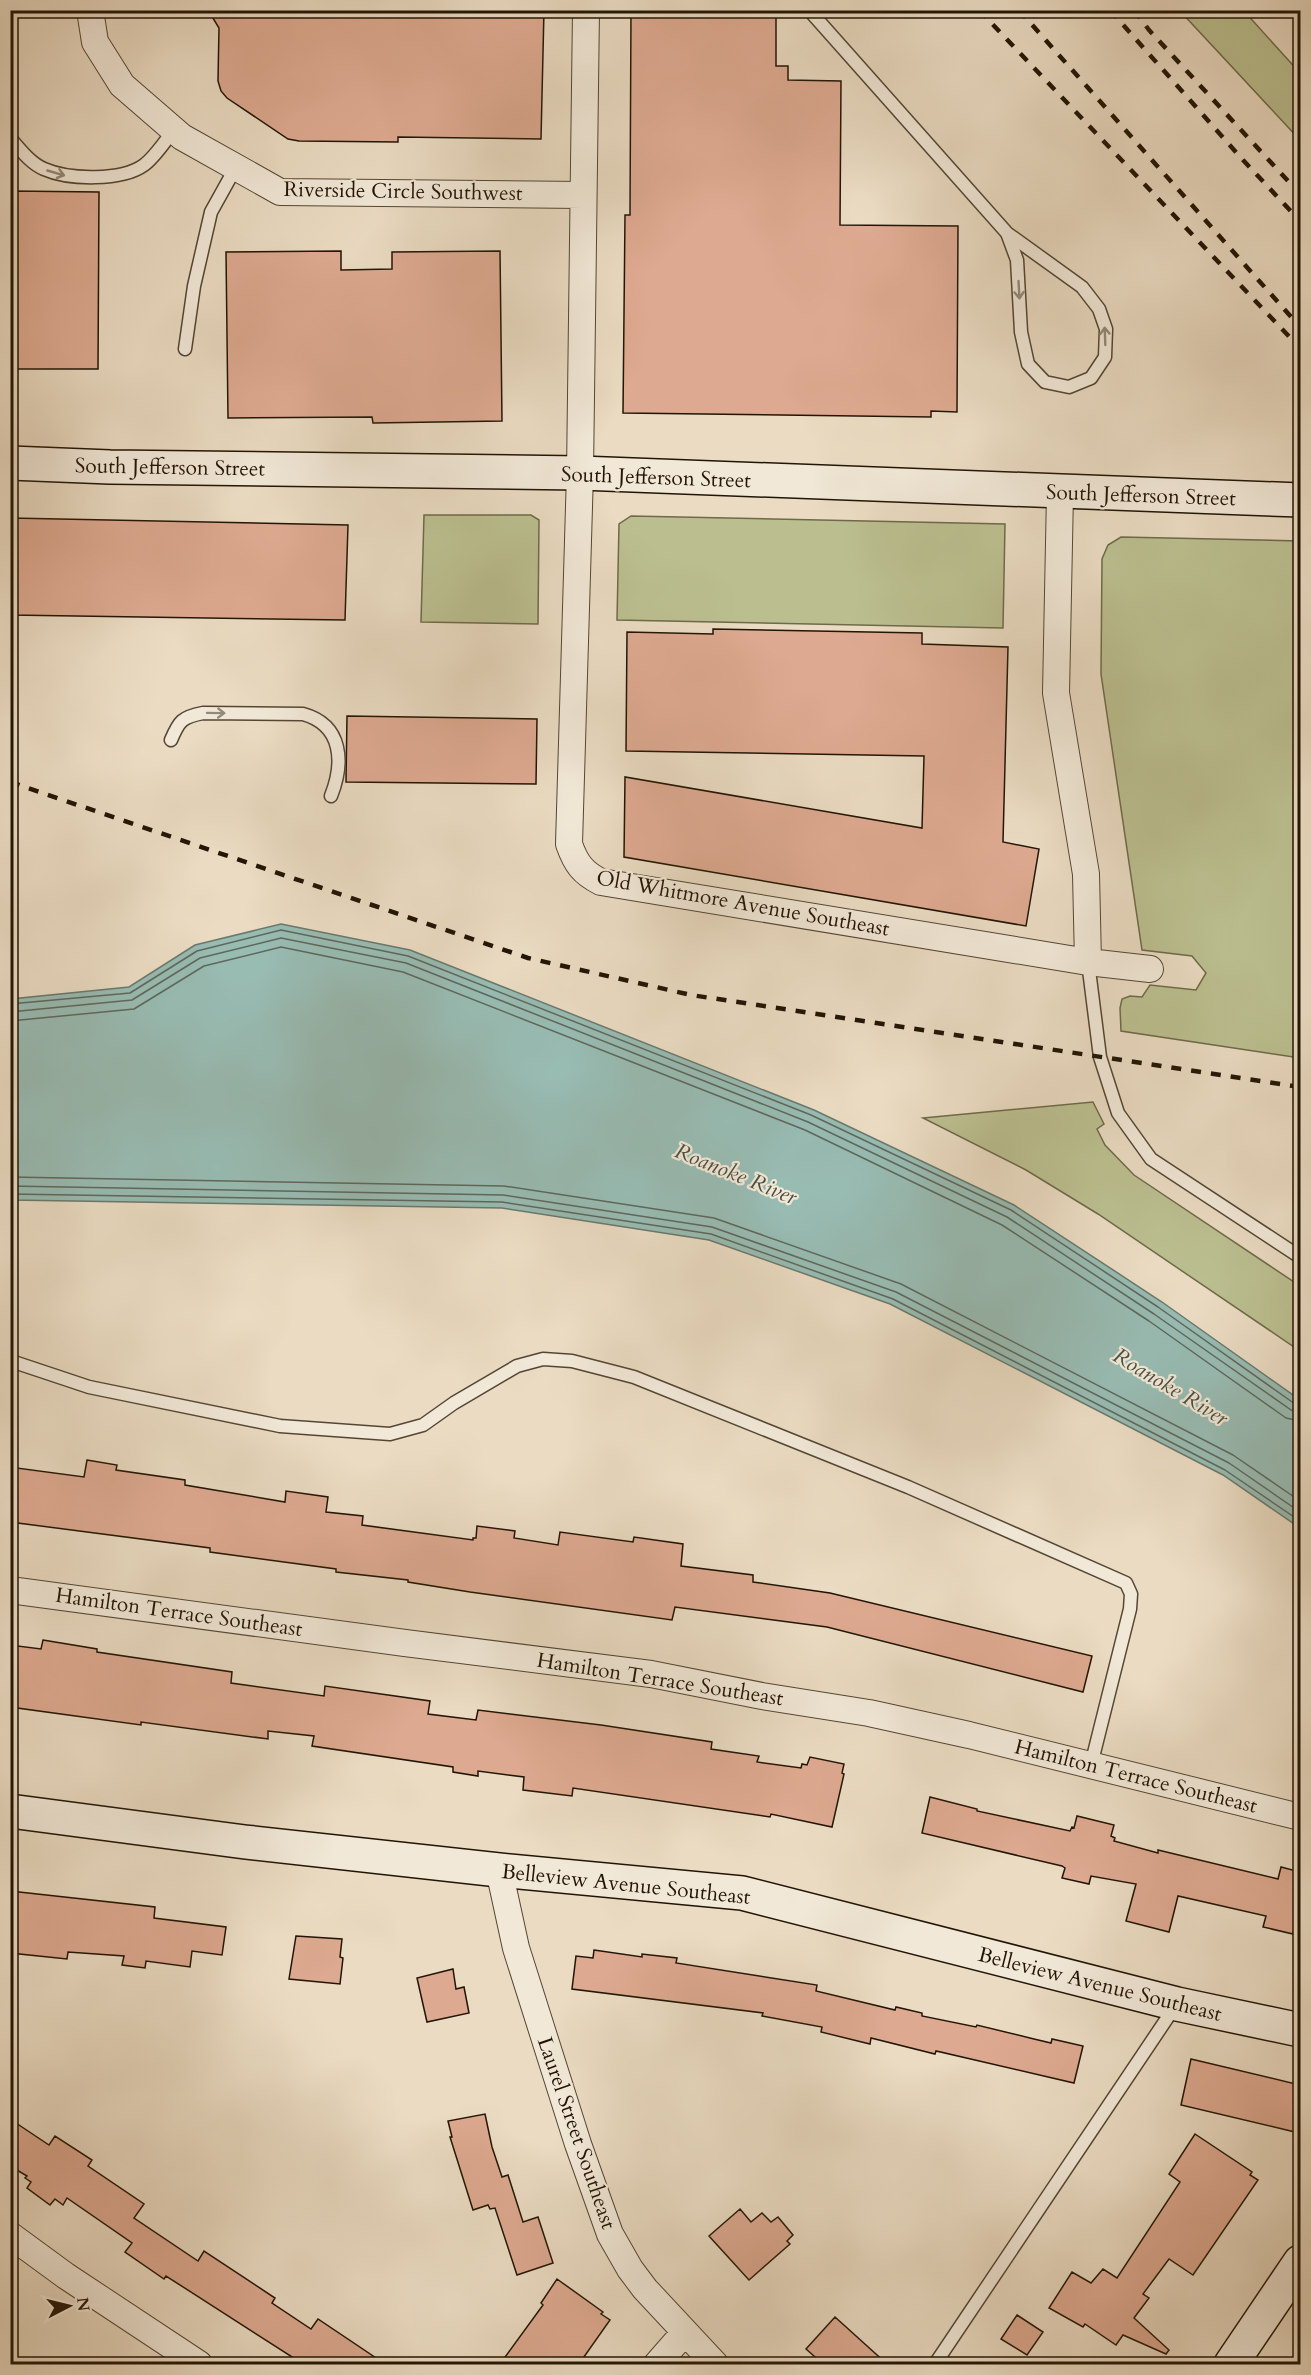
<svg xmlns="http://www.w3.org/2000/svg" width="1311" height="2375" viewBox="0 0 1311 2375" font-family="Cardo,serif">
	<rect width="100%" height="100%" fill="#eadbc2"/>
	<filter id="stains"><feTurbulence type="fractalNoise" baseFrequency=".00333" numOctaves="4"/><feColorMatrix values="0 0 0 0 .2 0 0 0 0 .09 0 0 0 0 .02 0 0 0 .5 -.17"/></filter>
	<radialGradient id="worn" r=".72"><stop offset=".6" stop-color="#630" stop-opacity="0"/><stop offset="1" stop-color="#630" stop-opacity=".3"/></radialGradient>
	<path fill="#bbbf90" stroke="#6e6a4a" stroke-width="1.5" d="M 1180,11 L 1244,11 L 1300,73 L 1300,140 Z
		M 424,515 L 531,515 L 539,520 L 538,624 L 421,622 Z
		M 631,516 L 1005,524 L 1003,628 L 617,620 L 619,524 Z
		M 1121,537 L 1300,541 L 1300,1058 L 1121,1031 L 1120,1008 L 1122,999 L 1130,996 L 1142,997 L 1150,985 L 1196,990 L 1206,973 L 1192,956 L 1142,950 L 1101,674 L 1102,559 L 1108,545 Z
		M 1093,1102 L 1104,1124 L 1097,1129 L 1105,1145 L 1134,1175 L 1300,1286 L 1300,1351 L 1098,1214 L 1026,1170 L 923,1118 Z"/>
	<path fill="#98bbb2" stroke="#69796d" stroke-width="1.5" d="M 281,924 L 410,950 L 814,1110 L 1014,1205 L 1162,1302 L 1300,1400 L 1300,1528 L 1223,1475 L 890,1304 L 709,1240 L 502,1208 L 11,1200 L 11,999 L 129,987 L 195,945 Z"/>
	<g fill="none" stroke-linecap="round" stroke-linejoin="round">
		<path stroke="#5d685c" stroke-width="1.5" d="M 10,1004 L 130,993 L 197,951 L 281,930 L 408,956 L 811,1115 L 1011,1210 L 1158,1307 L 1295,1404 L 1300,1405
			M 10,1012 L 132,1000 L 200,958 L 281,938 L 406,963 L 808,1122 L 1007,1217 L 1154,1314 L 1291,1410 L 1300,1412
			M 10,1021 L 134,1009 L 204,966 L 281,947 L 403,972 L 805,1130 L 1002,1225 L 1149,1321 L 1286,1418 L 1300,1421
			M 10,1177 L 504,1186 L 714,1218 L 901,1284 L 1233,1455 L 1300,1501
			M 10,1186 L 503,1195 L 712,1227 L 896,1292 L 1229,1463 L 1300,1512
			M 10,1194 L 502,1202 L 711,1234 L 893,1299 L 1225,1470 L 1300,1521"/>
	</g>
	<path fill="#dda990" stroke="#221505" stroke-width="1.5" d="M 208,10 L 544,10 L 541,139 L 398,137 L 398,142 L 299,141 L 288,139 L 227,98 L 221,91 L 218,81 L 219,28 Z
		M 631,10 L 776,10 L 776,66 L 788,66 L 788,80 L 841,81 L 840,225 L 958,226 L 957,412 L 931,411 L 931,417 L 623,413 L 625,215 L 630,215 Z
		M 10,191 L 99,192 L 98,369 L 10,369 Z
		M 341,251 L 341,270 L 392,269 L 392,252 L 500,251 L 502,421 L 373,423 L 372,417 L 228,418 L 226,252 Z
		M 10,518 L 348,525 L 345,620 L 10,615 Z
		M 713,629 L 922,633 L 922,644 L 1008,647 L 1003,842 L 1039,849 L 1026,926 L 624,857 L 625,777 L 922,828 L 924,756 L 626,751 L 627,632 L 713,634 Z
		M 347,716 L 537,719 L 536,784 L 346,782 Z
		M 87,1460 L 117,1465 L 116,1470 L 185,1480 L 185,1485 L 285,1502 L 286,1491 L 328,1497 L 326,1512 L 363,1516 L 362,1525 L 473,1540 L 473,1538 L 476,1538 L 477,1526 L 515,1531 L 514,1538 L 558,1545 L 560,1532 L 633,1542 L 634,1537 L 683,1544 L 681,1566 L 753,1575 L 753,1582 L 830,1593 L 1092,1656 L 1083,1692 L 827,1627 L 675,1607 L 672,1620 L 470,1592 L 408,1582 L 408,1580 L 336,1572 L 336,1569 L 210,1552 L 210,1548 L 10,1522 L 10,1507 L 17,1468 L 84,1477 Z
		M 43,1640 L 97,1649 L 97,1652 L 232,1672 L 231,1683 L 324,1696 L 325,1686 L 430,1701 L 428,1714 L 476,1720 L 478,1710 L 601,1725 L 712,1742 L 711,1749 L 759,1756 L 757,1762 L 801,1768 L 802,1764 L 807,1765 L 810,1757 L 844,1764 L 842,1773 L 844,1774 L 832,1827 L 771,1814 L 770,1817 L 573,1788 L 572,1796 L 523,1790 L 524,1777 L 478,1771 L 478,1776 L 453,1772 L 453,1767 L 312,1746 L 314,1736 L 268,1731 L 268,1739 L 141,1722 L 141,1725 L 10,1707 L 10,1645 L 41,1649 Z
		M 930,1797 L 977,1809 L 977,1811 L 1070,1831 L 1072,1827 L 1074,1828 L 1077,1816 L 1114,1825 L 1111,1836 L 1115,1838 L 1114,1841 L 1158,1853 L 1158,1850 L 1278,1879 L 1281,1867 L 1300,1872 L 1300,1926 L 1295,1925 L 1293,1934 L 1263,1927 L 1266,1916 L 1178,1896 L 1169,1932 L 1126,1921 L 1136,1884 L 1091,1876 L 1089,1884 L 1062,1878 L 1065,1868 L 1062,1866 L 922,1833 Z
		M 10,1891 L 155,1907 L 154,1918 L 226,1927 L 222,1955 L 192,1951 L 190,1967 L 146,1961 L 145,1968 L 122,1965 L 124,1956 L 68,1952 L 67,1959 L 10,1953 Z
		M 296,1936 L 342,1939 L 340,1957 L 343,1958 L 340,1984 L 289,1979 Z
		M 594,1950 L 642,1957 L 642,1954 L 677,1958 L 676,1963 L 817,1985 L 816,1991 L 895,2010 L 896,2007 L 922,2013 L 922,2016 L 976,2027 L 977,2025 L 1034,2039 L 1051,2043 L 1052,2039 L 1083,2046 L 1074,2083 L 936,2051 L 935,2054 L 871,2038 L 870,2044 L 821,2032 L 822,2027 L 762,2016 L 763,2013 L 572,1989 L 576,1956 L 593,1958 Z
		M 453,1969 L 456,1989 L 464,1987 L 469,2013 L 427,2022 L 417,1978 Z
		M 1191,2059 L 1300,2085 L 1300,2107 L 1295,2132 L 1181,2105 Z
		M 485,2114 L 492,2147 L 502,2177 L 508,2175 L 523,2222 L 538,2217 L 553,2263 L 517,2275 L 495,2208 L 490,2209 L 488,2205 L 473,2210 L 450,2137 L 452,2137 L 448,2121 Z
		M 10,2119 L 49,2145 L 55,2136 L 92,2160 L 88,2166 L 144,2204 L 134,2218 L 198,2261 L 204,2251 L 275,2298 L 272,2303 L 311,2329 L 318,2319 L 385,2364 L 303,2364 L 166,2276 L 164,2279 L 125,2252 L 132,2243 L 67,2198 L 63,2205 L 55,2199 L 50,2205 L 27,2188 L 31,2182 L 25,2178 L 27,2176 L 10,2166 Z
		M 1195,2134 L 1252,2172 L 1250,2175 L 1258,2180 L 1193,2275 L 1169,2259 L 1143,2294 L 1149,2298 L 1134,2318 L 1169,2350 L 1166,2354 L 1123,2335 L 1116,2345 L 1085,2324 L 1083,2327 L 1049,2308 L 1072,2272 L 1091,2283 L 1103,2269 L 1117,2278 L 1180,2182 L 1169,2174 Z
		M 740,2209 L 751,2222 L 762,2213 L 771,2222 L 778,2217 L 793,2235 L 787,2241 L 790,2244 L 749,2280 L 709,2236 Z
		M 557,2279 L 603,2312 L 601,2314 L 610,2320 L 579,2364 L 500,2364 L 543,2305 L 541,2303 Z
		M 1017,2315 L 1043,2332 L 1027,2355 L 1001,2339 Z
		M 835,2317 L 887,2364 L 823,2364 L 806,2349 Z"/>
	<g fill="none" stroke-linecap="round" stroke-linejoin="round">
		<g stroke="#544634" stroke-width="15">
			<path id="lane" d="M 809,10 L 1007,233 L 1082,287 L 1099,309 L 1106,329 L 1105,357 L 1091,378 L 1069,387 L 1045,382 L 1028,364 L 1021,332 L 1017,260 L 1007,233
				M 10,138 C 20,149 30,163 44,169 C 69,180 122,181 144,165 C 155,157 165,141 174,130
				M 185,349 L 194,286 L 211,212 L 236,167
				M 171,740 C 179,721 182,717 203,713 L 303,714 C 343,725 344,763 331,796
				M 1088,962 L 1100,1057 L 1118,1113 L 1151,1159 L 1300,1257
				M 14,1362 L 89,1387 L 280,1426 L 390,1434 L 423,1425 L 454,1403 L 517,1366 L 543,1359 L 572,1361 L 634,1377 L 908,1487 L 1126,1583 L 1131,1594 L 1130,1609 L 1091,1765
				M 935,2364 L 1176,2005"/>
		</g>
		<g stroke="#544634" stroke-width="28">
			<path id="street" d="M 90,10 L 95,42 L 122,85 L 182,137 L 280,192 L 583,195
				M 586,10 L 580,473 L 569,844 C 576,864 583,873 601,882 L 1088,962 L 1150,969
				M 1060,493 L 1056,693 L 1086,874 L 1088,962
				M 10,1590 L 405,1643 L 651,1674 L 762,1696 L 869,1713 L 969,1735 L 1300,1817
				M 499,1870 L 516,1948 L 578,2144 L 610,2234 L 630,2269 L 645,2289 L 715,2364
				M 10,2235 L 66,2276 L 199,2364
				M 657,2364 L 685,2332"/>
		</g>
		<g stroke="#221505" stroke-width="36">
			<path id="secondary" d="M 10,463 L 110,467 L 580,473 L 1300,500
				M 10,1811 L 245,1842 L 499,1870 L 742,1893 L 1177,2004 L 1300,2030
				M 1231,2364 L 1300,2262"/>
		</g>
		<use href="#lane" stroke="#f1e8d7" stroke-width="12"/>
		<use href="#street" stroke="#f1e8d7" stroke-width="26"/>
		<use href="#secondary" stroke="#f1e8d7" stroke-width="33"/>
		<path stroke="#221505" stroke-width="4.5" stroke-dasharray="10 10" stroke-linecap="butt" d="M 979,10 L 1300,348
			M 1019,10 L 1300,327
			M 1110,10 L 1243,160 L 1300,221
			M 1134,10 L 1149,30 L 1300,194
			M 10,782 L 528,958 L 691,995 L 1300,1087"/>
	</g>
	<defs><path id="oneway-shaft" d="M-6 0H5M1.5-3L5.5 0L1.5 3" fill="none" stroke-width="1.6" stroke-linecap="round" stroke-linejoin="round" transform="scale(1.5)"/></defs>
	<g stroke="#948978">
		<use href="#oneway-shaft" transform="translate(56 173) rotate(16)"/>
		<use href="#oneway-shaft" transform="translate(1019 290) rotate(87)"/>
		<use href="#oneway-shaft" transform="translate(1105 336) rotate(-92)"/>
		<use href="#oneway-shaft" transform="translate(216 713) rotate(1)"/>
	</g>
	<g text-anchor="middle" stroke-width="4.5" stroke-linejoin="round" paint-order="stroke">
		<g font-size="21" fill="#221505" stroke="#f1e8d7">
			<text transform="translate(403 191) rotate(1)" y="7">Riverside Circle Southwest</text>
			<text transform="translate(170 467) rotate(1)" y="7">South Jefferson Street</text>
			<text transform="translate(656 477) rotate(2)" y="7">South Jefferson Street</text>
			<text transform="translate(1141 495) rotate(2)" y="7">South Jefferson Street</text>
			<text transform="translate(743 903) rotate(10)" y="7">Old Whitmore Avenue Southeast</text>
			<text transform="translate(179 1612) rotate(8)" y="7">Hamilton Terrace Southeast</text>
			<text transform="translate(660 1679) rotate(9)" y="7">Hamilton Terrace Southeast</text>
			<text transform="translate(1136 1776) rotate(14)" y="7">Hamilton Terrace Southeast</text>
			<text transform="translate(626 1884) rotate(6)" y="7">Belleview Avenue Southeast</text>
			<text transform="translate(1100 1984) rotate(14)" y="7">Belleview Avenue Southeast</text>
			<text transform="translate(577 2133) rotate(71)" y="7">Laurel Street Southeast</text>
		</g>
		<g font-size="22" font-style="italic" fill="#4b4f42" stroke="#f1e8d7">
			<text transform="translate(736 1173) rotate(22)" y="8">Roanoke River</text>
			<text transform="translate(1171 1386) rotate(31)" y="8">Roanoke River</text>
		</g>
	</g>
	<rect width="1311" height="2375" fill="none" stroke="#eadbc2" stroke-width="36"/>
	<rect x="12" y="12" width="1287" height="2351" fill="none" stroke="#221505" stroke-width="3"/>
	<rect x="18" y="18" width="1275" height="2339" fill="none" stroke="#221505" stroke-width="1.5"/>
	<g transform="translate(69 2306) rotate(83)" stroke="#f1e8d7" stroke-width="4.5" paint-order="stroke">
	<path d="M0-4.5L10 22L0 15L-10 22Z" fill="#221505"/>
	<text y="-9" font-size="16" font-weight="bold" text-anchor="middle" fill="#221505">N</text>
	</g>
	<rect width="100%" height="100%" filter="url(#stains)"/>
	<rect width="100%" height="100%" fill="url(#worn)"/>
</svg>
